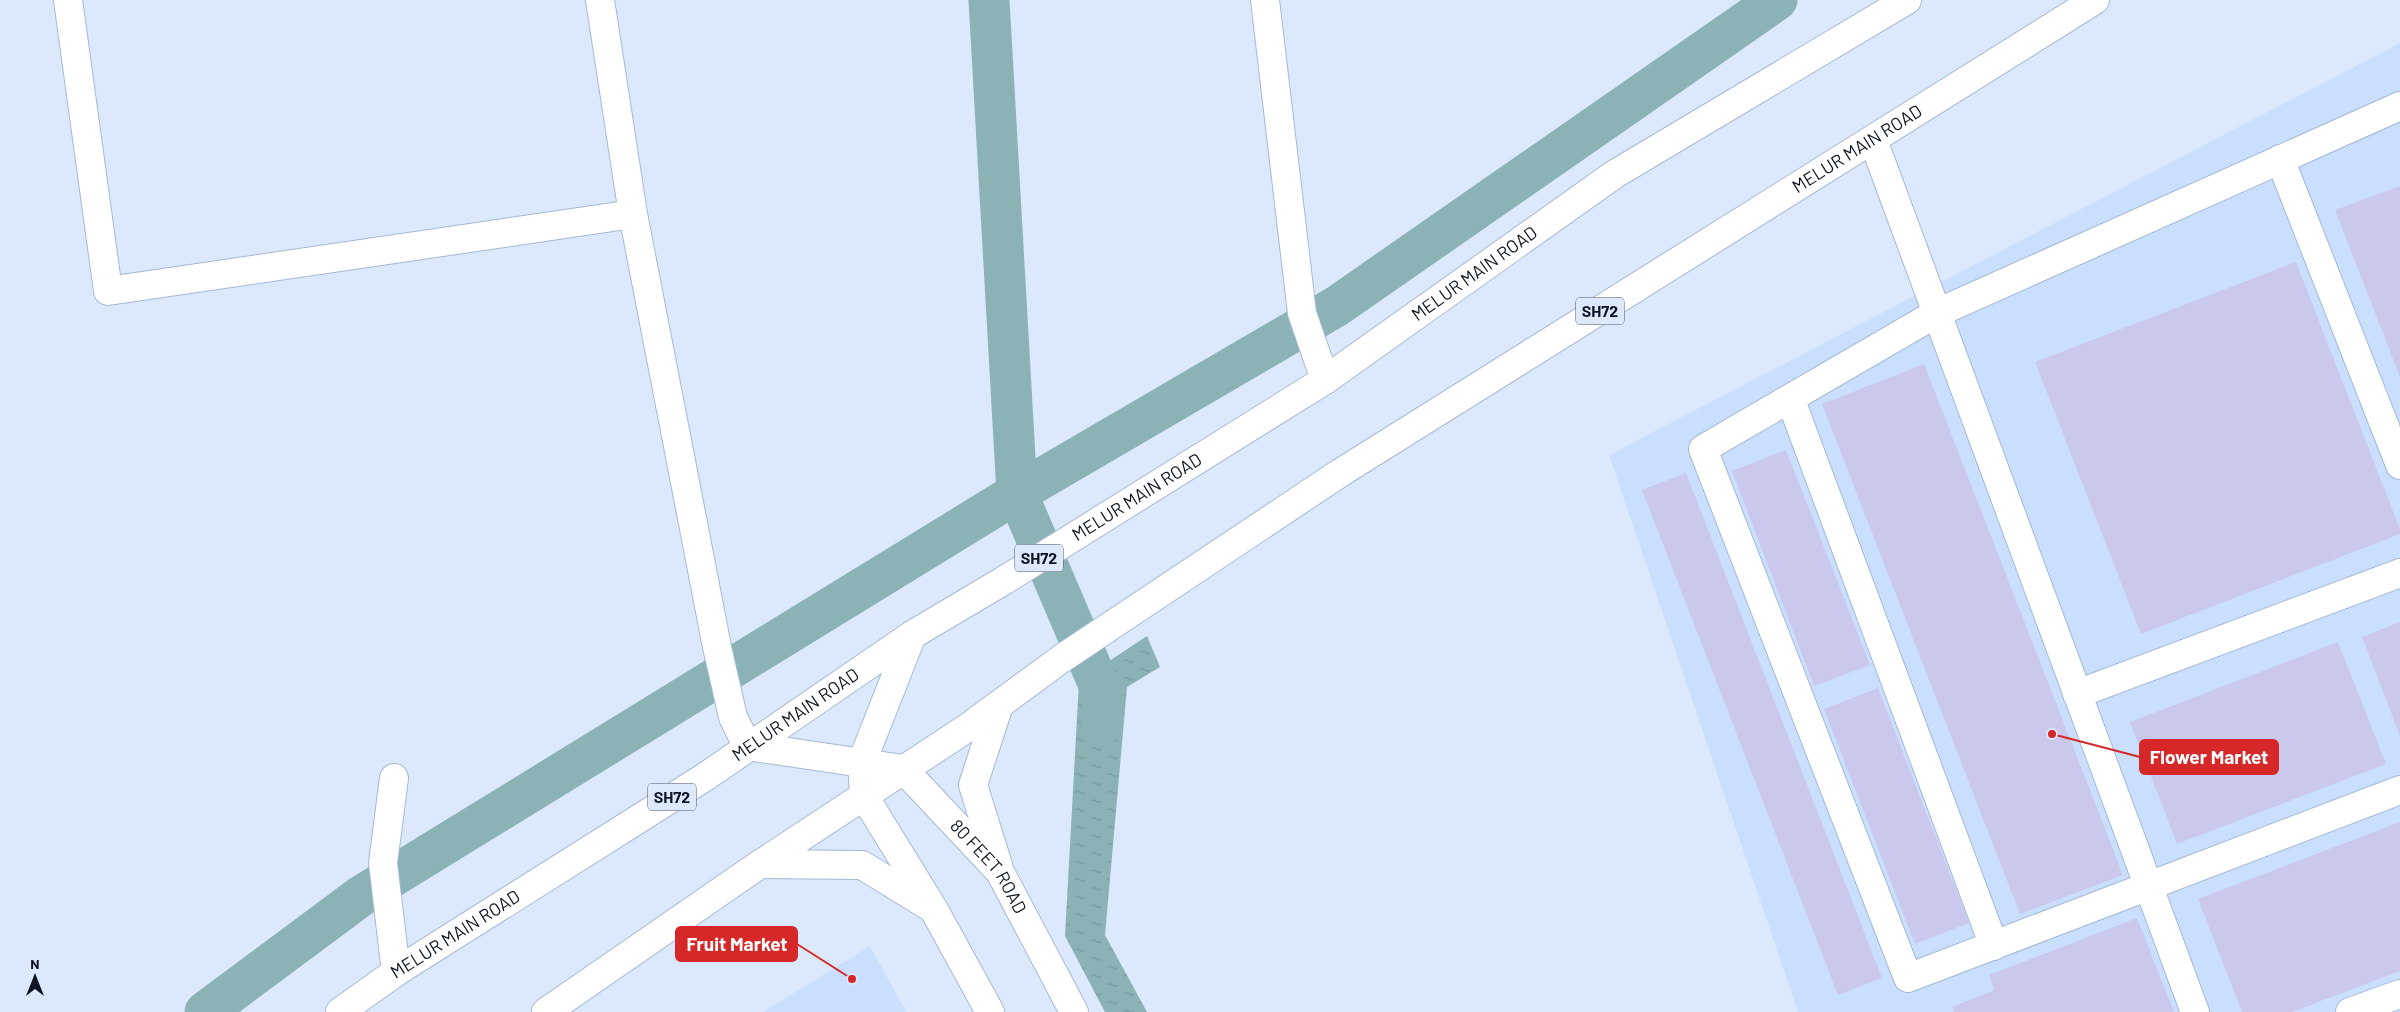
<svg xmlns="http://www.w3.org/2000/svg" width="2400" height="1012" viewBox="0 0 2400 1012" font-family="Barlow,sans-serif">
	<defs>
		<pattern id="water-ripples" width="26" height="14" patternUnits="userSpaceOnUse" patternTransform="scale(1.25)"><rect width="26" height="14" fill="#8bb2b4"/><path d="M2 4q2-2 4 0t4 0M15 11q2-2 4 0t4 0" fill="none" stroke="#77989a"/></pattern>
	</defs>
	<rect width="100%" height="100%" fill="#dce9fd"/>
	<path fill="#cadffd" d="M 2400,43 L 2400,1012 L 1798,1012 L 1609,455 Z
		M 870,946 L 906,1012 L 763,1012 Z"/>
	<path fill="url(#water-ripples)" d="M 1147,636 L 1160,667 L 1127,687 L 1105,935 L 1147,1012 L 1105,1012 L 1065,936 L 1079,681 Z"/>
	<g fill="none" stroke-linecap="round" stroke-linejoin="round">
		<path stroke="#8bb2b4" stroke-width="41" d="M 989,0 L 1017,493 L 1104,697 L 1101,727
			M 205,1012 L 361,896 L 1017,493 L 1337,306 L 1777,0"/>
	</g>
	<path fill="#cac9ed" d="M 2400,186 L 2400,377 L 2335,210 Z
		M 2296,262 L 2400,529 L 2400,534 L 2141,634 L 2035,362 Z
		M 1924,364 L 2123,875 L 2020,914 L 1822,404 Z
		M 1786,450 L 1870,665 L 1814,686 L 1732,471 Z
		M 1686,473 L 1882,978 L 1838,995 L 1642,490 Z
		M 2400,622 L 2400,736 L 2362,637 Z
		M 2338,642 L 2386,764 L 2177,844 L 2130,722 Z
		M 1878,688 L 1969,923 L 1915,944 L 1824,709 Z
		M 2400,822 L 2400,971 L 2292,1012 L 2242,1012 L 2198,899 Z
		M 2137,918 L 2174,1012 L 1954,1012 L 1952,1007 L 1994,990 L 1989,975 Z"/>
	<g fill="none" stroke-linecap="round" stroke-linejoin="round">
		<g stroke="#a4b8d7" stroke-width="30">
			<path id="minor" d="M 68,0 L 108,291 L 633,214
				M 600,0 L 633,214 L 717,647 L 733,717 L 747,746
				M 1265,0 L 1302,313 L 1325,380
				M 2400,106 L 1937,313 L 1703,449 L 1908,978 L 2400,790
				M 1873,140 L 2195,1012
				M 2280,159 L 2400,465
				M 1790,398 L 1994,946
				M 2077,694 L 2400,573
				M 394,778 L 383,863 L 396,972
				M 2350,1012 L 2400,994"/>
		</g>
		<g stroke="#a4b8d7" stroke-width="30">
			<g id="major">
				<path d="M 912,635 L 862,762 L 864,796 L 933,908 L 990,1012"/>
				<path id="s1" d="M 747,746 L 903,769 L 1000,872 L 1074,1012"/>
				<path d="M 760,864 L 862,865 L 927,905"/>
				<path d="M 998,865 L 973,785 L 999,705"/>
				<path id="s2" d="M 340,1012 L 396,972 L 705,777 L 912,635 L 1003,581 L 1325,380 L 1615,174 L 1907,0"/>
				<path id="s3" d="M 546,1012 L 750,871 L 967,728 L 1061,659 L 1340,473 L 2095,0"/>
			</g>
		</g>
		<use href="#minor" stroke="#fff" stroke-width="28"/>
		<use href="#major" stroke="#fff" stroke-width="28"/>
	</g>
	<g text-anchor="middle" stroke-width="4" stroke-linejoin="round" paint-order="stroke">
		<g fill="#dce9fd" stroke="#4c5562" stroke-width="1">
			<rect x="1576" y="297.5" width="48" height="27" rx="4"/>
			<rect x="1015" y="544.5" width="48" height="27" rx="4"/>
			<rect x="648" y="783.5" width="48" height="27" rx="4"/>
		</g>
		<g font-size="16" font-weight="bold" fill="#0e1520">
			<text x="1600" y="317">SH72</text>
			<text x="1039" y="564">SH72</text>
			<text x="672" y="803">SH72</text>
		</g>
		<g font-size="18" fill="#0e1520" stroke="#dce9fd">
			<text dy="6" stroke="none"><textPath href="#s3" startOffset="1570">MELUR MAIN ROAD</textPath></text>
			<text dy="6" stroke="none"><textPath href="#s2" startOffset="1354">MELUR MAIN ROAD</textPath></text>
			<text dy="6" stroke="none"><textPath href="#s2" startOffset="949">MELUR MAIN ROAD</textPath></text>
			<text dy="6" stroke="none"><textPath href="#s2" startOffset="544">MELUR MAIN ROAD</textPath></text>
			<text dy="6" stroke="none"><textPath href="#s1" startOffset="288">80 FEET ROAD</textPath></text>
			<text dy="6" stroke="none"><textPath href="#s2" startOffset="139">MELUR MAIN ROAD</textPath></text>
		</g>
	</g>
	<path fill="none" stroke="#d62828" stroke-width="2" d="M2052 734L2140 757M852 979L797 944"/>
	<g fill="#d62828" stroke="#dce9fd" stroke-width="2">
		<circle cx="2052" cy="734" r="5"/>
		<circle cx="852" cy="979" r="5"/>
	</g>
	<g fill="#d62828" stroke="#d62828" stroke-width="2">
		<rect x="2140" y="740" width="138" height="34" rx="5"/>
		<rect x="676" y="927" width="121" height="34" rx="5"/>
	</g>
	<g font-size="19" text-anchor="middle" font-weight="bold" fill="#fff">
		<text x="2209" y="764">Flower Market</text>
		<text x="737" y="951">Fruit Market</text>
	</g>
	<g transform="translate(35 977)" stroke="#dce9fd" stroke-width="4" paint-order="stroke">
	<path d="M0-4L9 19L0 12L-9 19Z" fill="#0e1520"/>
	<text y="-8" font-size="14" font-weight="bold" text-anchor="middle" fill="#0e1520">N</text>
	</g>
</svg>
